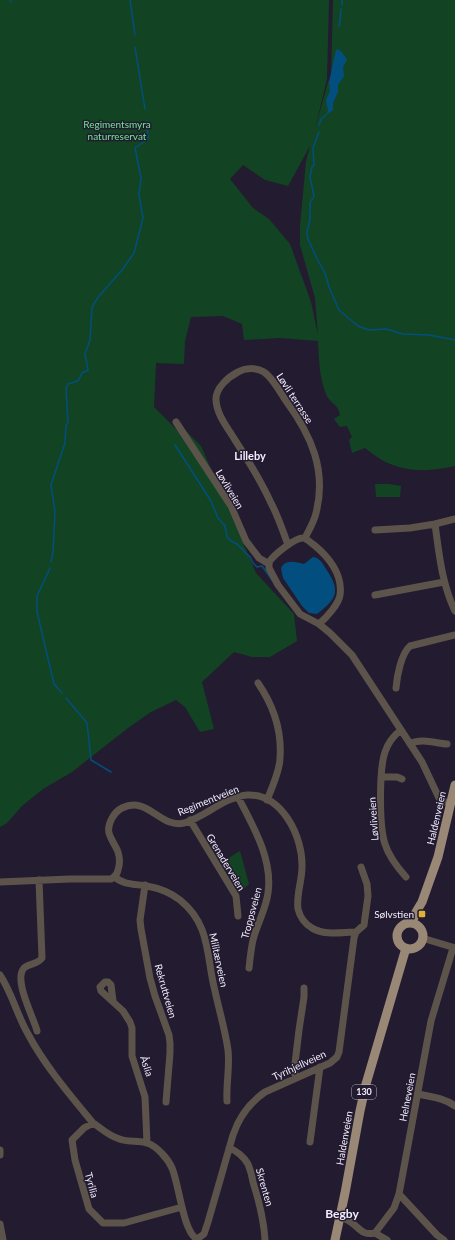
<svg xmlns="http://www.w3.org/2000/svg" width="455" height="1240" viewBox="0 0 455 1240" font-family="Lato,sans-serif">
	<rect width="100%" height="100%" fill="#231b30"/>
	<path fill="#124424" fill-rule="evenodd" d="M 0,0 L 329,0 L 327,79 L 315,129 L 328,82 L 331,77 L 333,0 L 455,0 L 455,466 C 432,471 411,473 388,463 C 380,460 372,453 365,448 L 352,453 L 349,440 L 352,437 L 347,426 L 340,427 L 334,419 L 340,415 C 338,403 330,404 326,394 C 319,377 319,359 318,341 L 280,338 L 244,340 L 242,324 L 223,316 L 191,317 L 185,341 L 184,364 L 156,363 L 154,407 L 178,431 L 187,432 L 201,446 L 256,573 L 294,614 L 297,641 L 270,657 L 252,657 L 234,652 L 202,682 L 214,729 L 200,732 L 185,707 L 176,700 L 151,712 L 128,728 L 72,772 L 43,789 L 22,806 L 7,823 L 0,827 ZM 310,146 L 306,161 L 300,226 L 300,245 L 315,298 L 318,335 L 311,302 L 290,244 L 269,219 L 253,208 L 230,179 L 243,165 L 265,180 L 288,186 Z
		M 375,484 L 389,484 L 401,486 L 400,497 L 376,497 Z
		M 240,851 L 249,884 L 239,893 L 222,862 Z"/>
	<path fill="#024f7f" d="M 337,49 L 342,52 L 347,60 L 343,67 L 344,76 L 338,85 L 338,92 L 333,103 L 333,110 L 326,115 L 328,111 L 326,100 L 330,91 L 329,82 L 336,50 Z
		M 313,557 C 320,558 323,564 326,569 C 341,591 337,599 317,614 L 309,613 L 302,606 L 283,578 L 281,568 C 286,559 295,562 304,564 Z"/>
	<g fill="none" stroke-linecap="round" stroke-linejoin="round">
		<path stroke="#024f7f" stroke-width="1.5" d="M 10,0 L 11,2
			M 130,0 L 135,35
			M 342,5 L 342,0
			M 339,26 L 340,21 L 341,9
			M 135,47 L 145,109
			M 319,125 L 321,119 L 326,115
			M 319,132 L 313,148 L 314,165 L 312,167 L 310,177 L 314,196 L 310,203 L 310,219 L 307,232 L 308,239 L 317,259 L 325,273 L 329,287 L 339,310 L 358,326 L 369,330 L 386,329 L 403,334 L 429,335 L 455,340
			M 175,445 L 211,501 L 218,518 L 225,526 L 227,537 L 231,541 L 237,544 L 250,557 L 253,563 L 257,567 L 262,566 L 272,580
			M 51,562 L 53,552 L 55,512 L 51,485 L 65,443 L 66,426 L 68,422 L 66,389 L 68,384 L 78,381 L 82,373 L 88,370 L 85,354 L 90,340 L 92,307 L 99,296 L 122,270 L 134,253 L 143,218 L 139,195 L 141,178 L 135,148 L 148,139 L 147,121
			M 50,568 L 37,596 L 37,612 L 54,684 L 62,693
			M 66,698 L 87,723 L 91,760 L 111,772"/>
		<path stroke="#5c544b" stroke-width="7" d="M 176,422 L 231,506 L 246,541 L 259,558 L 269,564
			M 435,524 L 455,519
			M 375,530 L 410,528 L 435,524 C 439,554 442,584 455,611
			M 288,545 C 283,531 278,516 271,503 C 261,481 248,460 235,440 C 228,428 216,414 216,399 C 216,388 228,377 238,372 C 245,368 256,367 264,372 C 273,378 280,392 286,401 C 311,435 327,470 316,513 C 314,522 309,530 305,538
			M 375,595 L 444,582
			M 319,624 C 326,618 339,604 340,595 C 343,575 329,557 314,545 C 311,543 307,539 304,538 C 295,537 274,555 269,562 L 269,568 L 278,585 L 300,614 L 319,624 L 330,633 L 352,655 L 422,762 L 439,798 L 445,802 L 450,802
			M 258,683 C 273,705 282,731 280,758 C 280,770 272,788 267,800
			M 396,688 C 397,676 401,654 410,646 L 455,635
			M 401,730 C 393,736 388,743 385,752 C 379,769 379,827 385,844 C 389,857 397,867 406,877
			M 410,744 C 421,738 435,743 447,744
			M 381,777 L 397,777 L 402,779
			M 238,797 C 253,826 273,859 268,893 C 266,909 257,924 253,940 C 251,949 250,959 249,968
			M 190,820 L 236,896 L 238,916
			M 115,877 C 123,885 136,884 147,886 C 158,888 171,893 180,900 C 211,925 206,956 215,991 C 219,1010 225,1029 228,1050 C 230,1067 226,1084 227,1101
			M 0,882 L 70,879 L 111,879 C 115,877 117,875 118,870 C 120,864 120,858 118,852 C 116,846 111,840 109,833 C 107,824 114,812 122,808 C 148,795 160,829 184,823 C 205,817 224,797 247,795 C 282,793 303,837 302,867 C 302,881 296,895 298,909 C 300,917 305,924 312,928 C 324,936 343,932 356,932
			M 145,885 L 140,920 L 141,929 L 150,978 L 155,996 L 169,1035 L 170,1043 L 170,1053 L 166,1102
			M 422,938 L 455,948
			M 0,975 C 12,993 17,1015 28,1034 C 45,1066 70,1095 93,1123
			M 113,1001 L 111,985 L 108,982 L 105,982 L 100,987 L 101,991 L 123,1011 L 130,1022 L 132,1028 L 132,1056 L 145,1097 L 147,1143
			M 37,1031 C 34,1018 13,980 24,968 C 29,963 37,965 42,958 L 39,880
			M 296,1078 L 294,1072 L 299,1030 L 304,997 L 304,988
			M 418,1094 C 431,1097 445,1098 455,1106
			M 310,1142 L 320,1067
			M 229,1148 C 236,1150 244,1157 248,1164 C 250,1169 252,1176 253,1182 C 259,1201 264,1220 265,1240
			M 0,1150 L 0,1155
			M 399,1194 L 437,1235 L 444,1240
			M 182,1207 L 124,1223 L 103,1223 L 89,1209 L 75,1160 L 72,1140 L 84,1128 L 93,1123 C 101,1128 108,1135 117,1138 C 126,1143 137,1140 147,1143 C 157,1146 168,1159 172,1168 C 179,1184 183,1232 197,1239
			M 340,1217 C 358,1221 358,1237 375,1233 L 394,1208 L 399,1194 L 431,1021 L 453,948
			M 0,1224 L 3,1240
			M 375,1233 L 387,1240
			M 197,1239 L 204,1234 L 208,1222 L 233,1135 C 239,1117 249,1103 265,1092 L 330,1063 L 337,1057 L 339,1052 L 354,938 L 356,932 L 364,925 L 368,896 L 367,884 L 361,867"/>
		<path stroke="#998875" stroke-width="9" d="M 412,923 L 416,912 L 422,902 L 438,857 L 455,785
			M397 936a13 13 0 1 1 26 0a13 13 0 1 1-26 0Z
			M 335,1240 L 345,1193 L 360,1111 L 366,1084 L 406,948"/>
	</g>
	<rect fill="#dfb034" stroke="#231b30" stroke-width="1.5" x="418" y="910" width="8" height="8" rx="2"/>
	<g text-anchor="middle" stroke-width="3" stroke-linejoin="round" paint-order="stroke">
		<rect fill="#231b30" stroke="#b5afc0" stroke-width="1" x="352" y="1085" width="24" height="14" rx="3"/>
		<g font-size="9" font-weight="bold" fill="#f3eefd">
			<text x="364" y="1095">130</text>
		</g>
		<g font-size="10" fill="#70e694" stroke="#231b30">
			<text x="117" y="128">Regimentsmyra<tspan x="117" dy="12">naturreservat</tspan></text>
		</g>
		<g font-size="10" fill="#f3eefd" stroke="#231b30">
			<text transform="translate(295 398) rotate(57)" y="4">Løvli terrasse</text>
			<text transform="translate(230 489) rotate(59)" y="4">Løvliveien</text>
			<text transform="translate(208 800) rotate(-22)" y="4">Regimentveien</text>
			<text transform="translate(436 818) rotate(-77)" y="4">Haldenveien</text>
			<text transform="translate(373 819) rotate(-94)" y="4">Løvliveien</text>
			<text transform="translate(226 862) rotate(59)" y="4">Grenaderveien</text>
			<text transform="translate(251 913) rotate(-75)" y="4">Troppsveien</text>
			<text transform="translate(219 960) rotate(78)" y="4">Militærveien</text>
			<text transform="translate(166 991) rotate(74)" y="4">Rekruttveien</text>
			<text transform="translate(299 1065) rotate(-25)" y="4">Tyrihjellveien</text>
			<text transform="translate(147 1066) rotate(72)" y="4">Åslia</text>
			<text transform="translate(407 1097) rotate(-79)" y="4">Helneveien</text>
			<text transform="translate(344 1138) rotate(-80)" y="4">Haldenveien</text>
			<text transform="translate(92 1185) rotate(75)" y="4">Tyrilia</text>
			<text transform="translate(265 1187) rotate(74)" y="4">Skrenten</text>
		</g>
		<g font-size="10" fill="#f3eefd" stroke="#231b30" text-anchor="end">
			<text x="414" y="918">Sølvstien</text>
		</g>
		<g font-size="11" font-weight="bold" fill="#f3eefd" stroke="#231b30">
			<text x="250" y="460">Lilleby</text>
		</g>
		<g font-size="12" font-weight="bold" fill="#f3eefd" stroke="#231b30">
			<text x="342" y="1218">Begby</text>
		</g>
	</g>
</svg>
